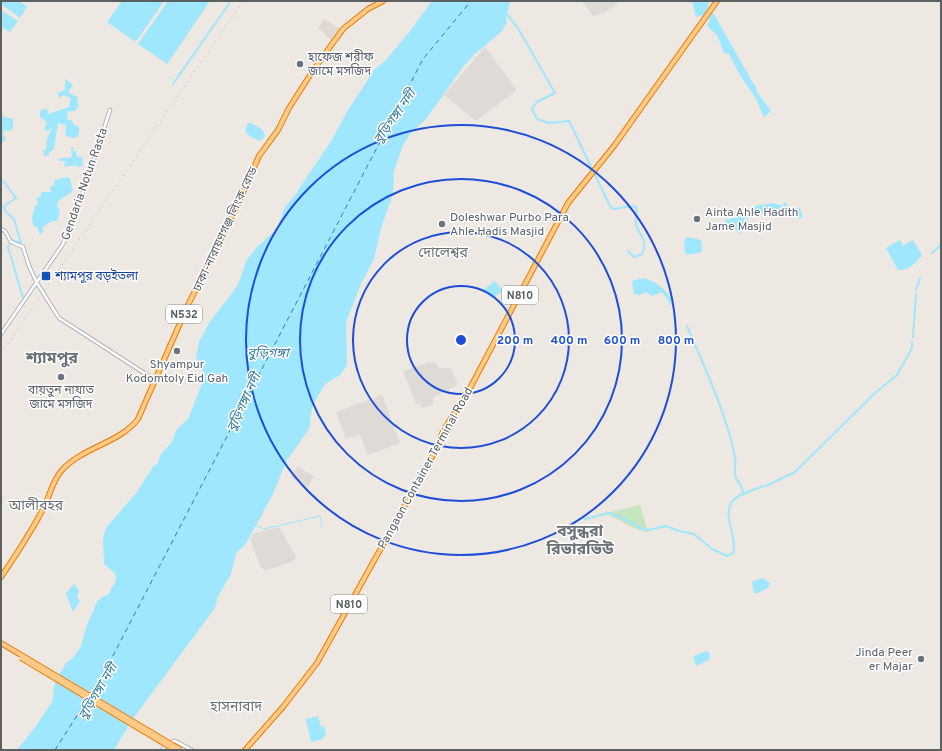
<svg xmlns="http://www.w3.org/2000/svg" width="942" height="751" viewBox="0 0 942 751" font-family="Overpass,'Noto Sans Bengali',sans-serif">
	<rect width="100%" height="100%" fill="#ede8e1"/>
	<path fill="#dedad6" d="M 582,1 L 620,1 L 604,13 L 593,16 Z
		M 485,47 L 517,90 L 476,121 L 444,95 Z
		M 430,362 L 435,363 L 439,368 L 449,368 L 452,371 L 457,382 L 456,386 L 433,397 L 433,405 L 422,408 L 419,404 L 416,404 L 403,371 Z
		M 382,395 L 400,443 L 368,455 L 360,434 L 346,439 L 336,412 Z
		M 297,467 L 314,476 L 308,487 L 291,478 Z
		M 279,527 L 296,557 L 292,562 L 266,570 L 261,568 L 251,542 L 252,534 Z"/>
	<path fill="#dfd9d2" d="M 324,19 L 342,30 L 333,42 L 318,28 Z"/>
	<path fill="#c4e5bd" d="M 640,505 L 648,533 L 634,528 L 609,515 L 611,512 Z"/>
	<path fill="#9fe6ff" d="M 1,1 L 19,1 L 27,7 L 20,18 L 1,4 Z
		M 122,1 L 164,1 L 137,40 L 134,41 L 107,22 Z
		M 168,1 L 210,1 L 167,64 L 138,44 Z
		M 432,1 L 510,1 L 506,19 L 507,22 L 502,31 L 475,54 L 463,67 L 426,119 L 410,134 L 403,145 L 394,171 L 393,194 L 381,228 L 374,259 L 361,284 L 346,322 L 347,365 L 340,375 L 325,384 L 315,401 L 312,408 L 309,429 L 287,460 L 272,496 L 245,545 L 236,553 L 231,574 L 218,596 L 215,608 L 132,720 L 114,750 L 17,750 L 33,730 L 52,702 L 55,682 L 66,663 L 73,658 L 81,646 L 87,625 L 97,602 L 102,597 L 108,595 L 116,580 L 115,573 L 104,564 L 103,539 L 106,528 L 137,492 L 153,467 L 157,464 L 161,454 L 172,442 L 177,429 L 188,419 L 205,376 L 196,357 L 199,342 L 209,323 L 238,285 L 246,261 L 256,248 L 277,229 L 285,207 L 295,195 L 330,143 L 348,110 L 374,70 L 385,61 L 410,31 Z
		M 692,1 L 709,1 L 708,9 L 714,14 L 754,85 L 755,85 L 757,92 L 771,111 L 764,117 C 760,110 758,101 753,94 C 743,81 736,68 729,54 L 724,53 L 717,35 L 707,26 L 710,19 L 706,14 L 696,17 Z
		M 1,10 L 18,21 L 10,32 L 1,26 Z
		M 65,79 L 73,85 L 68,92 L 78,98 L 77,103 L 79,105 L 75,111 L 68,111 L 67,119 L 73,121 L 73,124 L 79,127 L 79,134 L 77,137 L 73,138 L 65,135 L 66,125 L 58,123 L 54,148 L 52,151 L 49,152 L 49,155 L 44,156 L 43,151 L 46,150 L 47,139 L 52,128 L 47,131 L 44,130 L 47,122 L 40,117 L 40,112 L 43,109 L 47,109 L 48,114 L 69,107 L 71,98 L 63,95 L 60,98 L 57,93 L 65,90 Z
		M 1,116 L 13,119 L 13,128 L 9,131 L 4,130 L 3,135 L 6,139 L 1,144 Z
		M 248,123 L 251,123 C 257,127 263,128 265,136 L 261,141 C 254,139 249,137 245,130 Z
		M 71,147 L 73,147 L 73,151 L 76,151 L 77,157 L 82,157 L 83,166 L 77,167 L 76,165 L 64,167 L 65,161 L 59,161 L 58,159 L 72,157 Z
		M 67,177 L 70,179 L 73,191 L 58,201 L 57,205 L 60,213 L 57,221 L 52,221 L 43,227 L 43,232 L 40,235 L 38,228 L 33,225 L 32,218 L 35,206 L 38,204 L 36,198 L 40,197 L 42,192 L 51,192 L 50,187 L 55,185 L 54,180 Z
		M 785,202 L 789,210 L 800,208 L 803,217 L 799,219 L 798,214 L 790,217 L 782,209 L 769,214 L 766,213 L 763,205 L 773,203 L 782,206 Z
		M 762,204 L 765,212 L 744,219 L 744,225 L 742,226 L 743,232 L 739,233 L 733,227 L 728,229 L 725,220 L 741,216 L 744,211 Z
		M 687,237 L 701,240 L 702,252 L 686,255 C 684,249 683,242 687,237 Z
		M 900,240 L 903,246 L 913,240 L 922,255 C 916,263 908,271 898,270 L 886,248 Z
		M 643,278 C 654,280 673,293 672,306 L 662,292 L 652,296 L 646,292 L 639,295 L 634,294 L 632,281 Z
		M 495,281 L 503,291 L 492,298 L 483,290 Z
		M 762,578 L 770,583 L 768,588 L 758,593 L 754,593 L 752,582 Z
		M 74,584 L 79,591 L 77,597 L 80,601 L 73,612 L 66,593 Z
		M 706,651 L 709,652 L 710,659 L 697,666 L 694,661 L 694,656 Z
		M 318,716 L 321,727 L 324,726 L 326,736 L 323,737 L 323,739 L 311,742 L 306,719 Z"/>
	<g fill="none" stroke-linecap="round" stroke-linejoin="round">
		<path stroke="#9fe6ff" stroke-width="1" d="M 254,525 L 264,529 L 320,516 L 322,527"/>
		<path stroke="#9fe6ff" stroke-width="2" d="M 507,14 L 519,30 L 555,93 L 537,102 L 532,109 L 537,119 L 549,123 L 569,121 L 610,206 L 613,209 L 632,206 L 636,207 C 638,213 635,218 636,224 C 639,236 649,239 642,254 L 634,257 L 628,251
			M 173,84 L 231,1
			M 1,181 L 4,182 L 16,198 L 4,206 L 5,211 L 14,219 L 21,243 L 12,240 L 8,247 L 23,298
			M 932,253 L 941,245
			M 916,290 L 920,278
			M 687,326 C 704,366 727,415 735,457 C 736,463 734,470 735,475 C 736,482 743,483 743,494
			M 913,337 L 916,294
			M 766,486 L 795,472 L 875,393 L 897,375 L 912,348 L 912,342
			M 585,519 L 609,513 L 623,518 L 643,529 L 648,530 L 666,526 L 679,531 L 694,534 L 712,549 L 727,556 L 733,553 L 734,549 C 734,540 732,532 730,524 C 723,496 743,494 764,486"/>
		<path stroke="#377c9f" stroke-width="1" stroke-dasharray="5 4" stroke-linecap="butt" d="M 90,695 L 104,673 L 423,59 L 471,1
			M 55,750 L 87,700"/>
		<g stroke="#b1b6b9" stroke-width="4.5">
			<path id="secondary" d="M 1,229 L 5,231 L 11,242 L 23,247 L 29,266 L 37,283 L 59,318 L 155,380
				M 1,334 L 63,244 L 85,187 L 110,110
				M 162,750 L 167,743 L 175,741 L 192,750"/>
		</g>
		<g stroke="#ee7a00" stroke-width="6">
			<path id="highway" d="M 439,444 L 449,430 L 452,421
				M 1,577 C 16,555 31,532 43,509 C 50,496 52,481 62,470 C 83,447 120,443 138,419 L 188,305 L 238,204 L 259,156 L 278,130 L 289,108 L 314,69 L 343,29 L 368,9 L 383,1
				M 245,750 L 283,707 L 317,663 L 438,446 L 443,431 L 469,390 L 568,203 L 614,146 L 717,1"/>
		</g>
		<use href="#secondary" stroke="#fff" stroke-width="2.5"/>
		<use href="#highway" stroke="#fdcb87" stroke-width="4"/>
		<path stroke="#b0b1b2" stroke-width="1" stroke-dasharray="1 5" stroke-linecap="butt" d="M 1,354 L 243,1"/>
		<g stroke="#ee7a00" stroke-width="6" stroke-linecap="butt">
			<path id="highway-bridge" d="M 1,643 L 181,750
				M 21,658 L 175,750"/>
		</g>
		<use href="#highway-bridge" stroke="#fdcb87" stroke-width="4"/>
	</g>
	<g fill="none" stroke="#1d4ed8" stroke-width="2">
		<circle cx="461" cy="340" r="54"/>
		<circle cx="461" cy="340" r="108"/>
		<circle cx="461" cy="340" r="161"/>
		<circle cx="461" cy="340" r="215"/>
	</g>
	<g fill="#6b7280" stroke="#fff" stroke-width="1.5">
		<circle cx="300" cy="64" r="4"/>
		<circle cx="697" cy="219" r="4"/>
		<circle cx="442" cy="224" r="4"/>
		<circle cx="177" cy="351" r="4"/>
		<circle cx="61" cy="377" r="4"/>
		<circle cx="921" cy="659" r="4"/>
	</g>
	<rect fill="#1a4fb4" stroke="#fff" stroke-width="1.5" x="41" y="271" width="10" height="10" rx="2"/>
	<g text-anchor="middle" stroke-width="3" stroke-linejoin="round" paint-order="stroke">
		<g fill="#fff" stroke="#8c8f91" stroke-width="1">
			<rect x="502" y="286" width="36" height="18" rx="3"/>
			<rect x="166" y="305" width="36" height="18" rx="3"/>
			<rect x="331" y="595" width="36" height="18" rx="3"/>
		</g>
		<g font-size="11" font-weight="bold" fill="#5a5f62">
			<text x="520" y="299">N810</text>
			<text x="184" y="318">N532</text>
			<text x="349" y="608">N810</text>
		</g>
		<g font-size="12" fill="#5b616d" stroke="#fff" text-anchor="start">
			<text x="308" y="61">হাফেজ শরীফ<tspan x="308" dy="14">জামে মসজিদ</tspan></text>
			<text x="705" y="216">Ainta Ahle Hadith<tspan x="705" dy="14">Jame Masjid</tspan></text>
			<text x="450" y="221">Doleshwar Purbo Para<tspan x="450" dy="14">Ahle Hadis Masjid</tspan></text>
			<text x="177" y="368" text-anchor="middle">Shyampur<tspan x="177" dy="14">Kodomtoly Eid Gah</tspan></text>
			<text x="61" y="394" text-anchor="middle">বায়তুন নাযাত<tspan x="61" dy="14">জামে মসজিদ</tspan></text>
			<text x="913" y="656" text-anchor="end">Jinda Peer<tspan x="913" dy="14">er Majar</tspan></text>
		</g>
		<g font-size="12" fill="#5a5f62" stroke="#fff">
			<text transform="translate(84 184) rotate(-71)" y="4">Gendaria Notun Rasta</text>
			<text transform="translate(225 229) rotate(-65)" y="4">ঢাকা-নারায়ণগঞ্জ লিংক রোড</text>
			<text transform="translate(425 468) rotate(-61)" y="4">Pangaon Container Terminal Road</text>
		</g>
		<g font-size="12" fill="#164399" stroke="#fff" text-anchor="start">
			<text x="55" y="280">শ্যামপুর বড়ইতলা</text>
		</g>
		<g font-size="13" font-style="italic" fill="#377c9f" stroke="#fff">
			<text transform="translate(394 116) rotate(-55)" y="5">বুড়িগঙ্গা নদী</text>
			<text x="268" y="357">বুড়িগঙ্গা</text>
			<text transform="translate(243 402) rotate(-65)" y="5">বুড়িগঙ্গা নদী</text>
			<text transform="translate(97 691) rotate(-59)" y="5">বুড়িগঙ্গা নদী</text>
		</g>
		<g font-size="14" fill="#6b7174" stroke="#fff">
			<text x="443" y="257">দোলেশ্বর</text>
			<text x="36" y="510">আলীবহর</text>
			<text x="236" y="711">হাসনাবাদ</text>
		</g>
		<g font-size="16" font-weight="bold" fill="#6b7174" stroke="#fff">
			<text x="52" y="363">শ্যামপুর</text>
			<text x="580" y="536">বসুন্ধরা<tspan x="580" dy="18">রিভারভিউ</tspan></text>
		</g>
	</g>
	<circle cx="461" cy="340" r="6" fill="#1d4ed8" stroke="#fff" stroke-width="2"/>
	<g font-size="12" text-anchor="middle" font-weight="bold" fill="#1d4ed8" stroke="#fff" stroke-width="3" stroke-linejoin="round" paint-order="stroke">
		<text x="515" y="344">200 m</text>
		<text x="569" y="344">400 m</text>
		<text x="622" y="344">600 m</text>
		<text x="676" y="344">800 m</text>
	</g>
	<rect width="942" height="751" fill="none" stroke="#5a5f62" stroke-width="4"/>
</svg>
